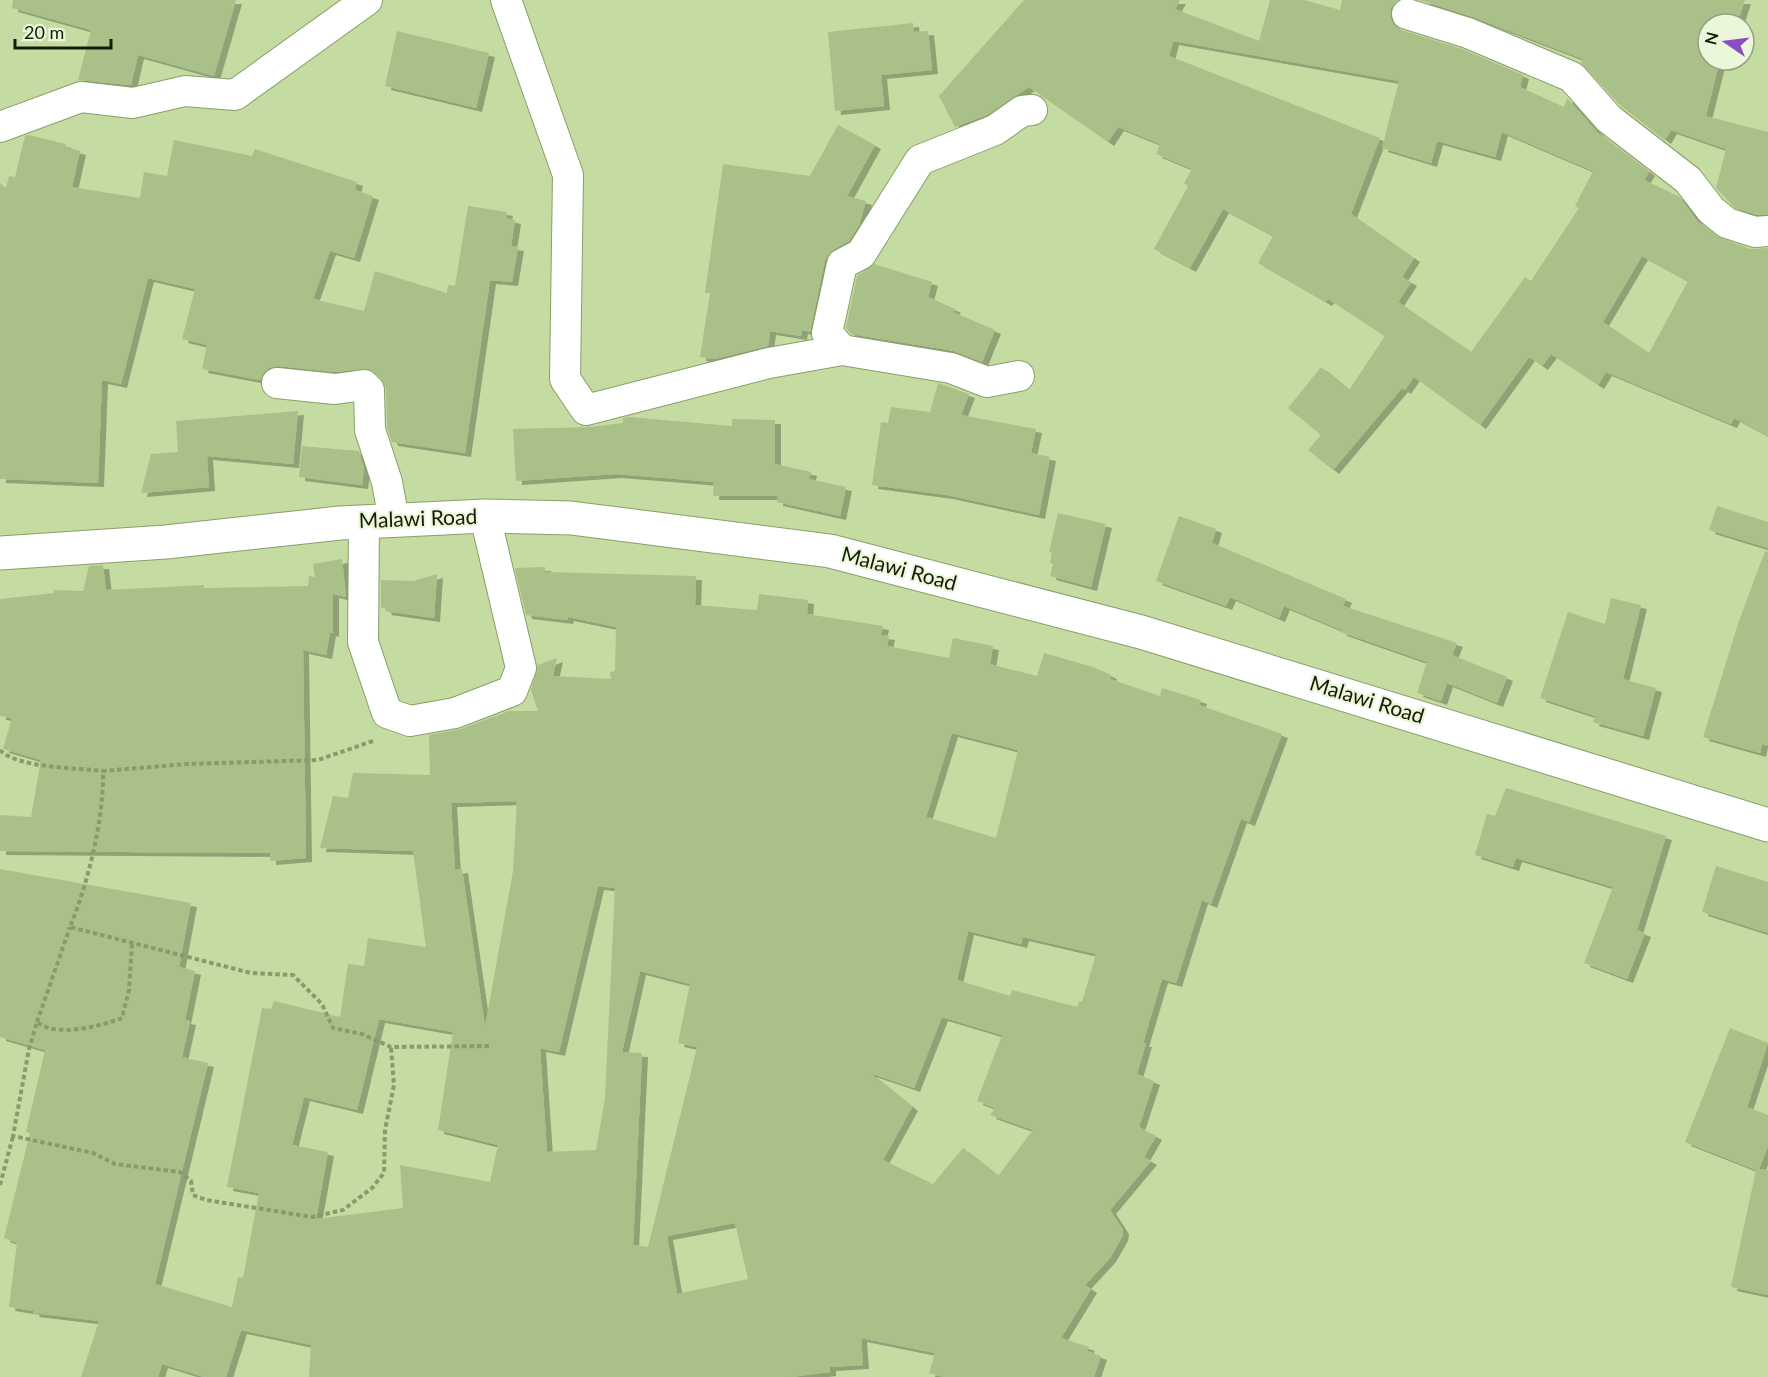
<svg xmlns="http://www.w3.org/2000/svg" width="1768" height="1377" viewBox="0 0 1768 1377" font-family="Lato,sans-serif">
	<defs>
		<filter id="shadow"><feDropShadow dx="6" dy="4" stdDeviation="0" flood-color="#0004"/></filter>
	</defs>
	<rect width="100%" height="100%" fill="#c4dba1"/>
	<path fill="#a9c088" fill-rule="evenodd" filter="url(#shadow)" d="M 13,0 L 236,0 L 214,76 L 138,55 L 131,85 L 78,80 L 91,30 L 12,8 Z
		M 1024,0 L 1180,0 L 1175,9 L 1259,41 L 1270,0 L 1304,0 L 1340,10 L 1342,0 L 1398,0 L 1391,8 L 1390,17 L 1394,25 L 1401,30 L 1462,49 L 1523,75 L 1520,87 L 1564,107 L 1567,98 L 1598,133 L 1649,172 L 1644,180 L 1680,197 L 1697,221 L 1716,236 L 1750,249 L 1768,248 L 1768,436 L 1734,418 L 1731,424 L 1606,372 L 1598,385 L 1551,354 L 1542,366 L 1529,357 L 1480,425 L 1414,377 L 1405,390 L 1402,388 L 1333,470 L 1308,450 L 1321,435 L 1288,408 L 1321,367 L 1349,390 L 1385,336 L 1328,299 L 1326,302 L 1258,263 L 1273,236 L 1223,209 L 1190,268 L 1154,249 L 1188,186 L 1184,183 L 1192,169 L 1156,154 L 1160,144 L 1118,127 L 1108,142 L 1029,87 L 987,115 L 955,127 L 939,96 ZM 1173,41 L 1399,81 L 1382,148 L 1431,163 L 1437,141 L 1495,157 L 1502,132 L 1593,171 L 1575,206 L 1579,208 L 1531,281 L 1525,277 L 1471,352 L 1398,302 L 1411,282 L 1402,277 L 1414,258 L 1351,214 L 1380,138 L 1169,56 ZM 1642,256 L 1688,281 L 1649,353 L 1603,322 Z
		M 1420,0 L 1745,0 L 1737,24 L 1708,24 L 1708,60 L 1720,60 L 1706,116 L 1768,132 L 1768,214 L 1757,215 L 1735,208 L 1716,188 L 1726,149 L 1671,130 L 1665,140 L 1621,106 L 1581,63 L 1583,59 L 1473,17 Z
		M 913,23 L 914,32 L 928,31 L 932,70 L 881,75 L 884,106 L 835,111 L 828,32 Z
		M 397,31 L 489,53 L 476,108 L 385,86 Z
		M 838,125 L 875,145 L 847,196 L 866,201 L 859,225 L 849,241 L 834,249 L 825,260 L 810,332 L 802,330 L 801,336 L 770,331 L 768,346 L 715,359 L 700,357 L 710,293 L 705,293 L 723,164 L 810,176 Z
		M 29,135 L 66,144 L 65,147 L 80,151 L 72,187 L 140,198 L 144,172 L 167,176 L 174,140 L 252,156 L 255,149 L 357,182 L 355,190 L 373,196 L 354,258 L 330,251 L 313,299 L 364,311 L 375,271 L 447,293 L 448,285 L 455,286 L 468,206 L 507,212 L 506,218 L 515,220 L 511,246 L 518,247 L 512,282 L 490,280 L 465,453 L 392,442 L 387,427 L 386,389 L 381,378 L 369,369 L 335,372 L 278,366 L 269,368 L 260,380 L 202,369 L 207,345 L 182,339 L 195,289 L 148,278 L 121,384 L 102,380 L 98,483 L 0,479 L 0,183 L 6,188 L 9,176 L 15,177 L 25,136 Z
		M 874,264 L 932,282 L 928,297 L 955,309 L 953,312 L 995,330 L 982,362 L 954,351 L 851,334 L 846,328 L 857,276 Z
		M 938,383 L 969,394 L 961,415 L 1036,429 L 1031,453 L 1050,457 L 1039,515 L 947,495 L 872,485 L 881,422 L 888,423 L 891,407 L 930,412 Z
		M 298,411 L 293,464 L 207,456 L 209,487 L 141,493 L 151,454 L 178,452 L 176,421 Z
		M 629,417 L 732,426 L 732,419 L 775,420 L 775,464 L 811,472 L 809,479 L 846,487 L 840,516 L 777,502 L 778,496 L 713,496 L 714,482 L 616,474 L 516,481 L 513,429 L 590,427 L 623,423 L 623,418 Z
		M 302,446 L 359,451 L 364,469 L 362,485 L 299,477 Z
		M 1717,506 L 1768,522 L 1768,548 L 1709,530 Z
		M 1058,513 L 1106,524 L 1091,587 L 1050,576 L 1053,564 L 1050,563 L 1052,553 L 1049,552 Z
		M 1179,516 L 1216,529 L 1212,543 L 1346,599 L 1343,606 L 1457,643 L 1452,655 L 1507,677 L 1497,703 L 1447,683 L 1441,701 L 1417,693 L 1427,662 L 1341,632 L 1341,630 L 1284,606 L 1279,618 L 1230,597 L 1226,606 L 1156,581 Z
		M 1765,551 L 1768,552 L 1768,746 L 1762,744 L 1760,753 L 1703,737 L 1738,624 Z
		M 342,559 L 346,597 L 333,594 L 333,633 L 330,632 L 326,655 L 303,650 L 306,858 L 270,861 L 270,853 L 0,851 L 0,815 L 31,817 L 41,760 L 3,749 L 12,718 L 0,716 L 0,599 L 54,593 L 54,590 L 83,591 L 89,566 L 103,565 L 106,590 L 204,585 L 204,588 L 308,586 L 309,576 L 315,577 L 313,564 Z
		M 545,567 L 545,572 L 696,576 L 695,605 L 757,610 L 759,594 L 808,600 L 807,614 L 883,626 L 881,635 L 889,636 L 887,646 L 949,658 L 953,638 L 993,646 L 990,664 L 1037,676 L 1044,653 L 1093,667 L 1111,675 L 1110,679 L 1160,696 L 1162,688 L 1201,700 L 1199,705 L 1282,734 L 1249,822 L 1241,819 L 1211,904 L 1202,900 L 1176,983 L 1162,979 L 1143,1043 L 1146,1043 L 1137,1074 L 1154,1081 L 1139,1127 L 1156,1136 L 1144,1157 L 1151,1161 L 1110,1210 L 1123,1230 L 1122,1237 L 1110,1258 L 1085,1285 L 1091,1289 L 1061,1338 L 1089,1347 L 1087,1351 L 1101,1356 L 1094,1377 L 944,1377 L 929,1373 L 935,1353 L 861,1338 L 863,1365 L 830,1367 L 830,1372 L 791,1377 L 309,1377 L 311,1345 L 241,1330 L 226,1377 L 204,1377 L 162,1364 L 158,1377 L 81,1377 L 99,1321 L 33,1313 L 34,1311 L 9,1307 L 17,1243 L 4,1238 L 30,1133 L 26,1132 L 45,1050 L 0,1037 L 0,869 L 191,903 L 179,967 L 195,971 L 185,1020 L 190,1021 L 182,1057 L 208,1063 L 155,1284 L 232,1307 L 238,1277 L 243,1278 L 259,1193 L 227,1187 L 262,1008 L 271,1009 L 274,1001 L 340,1017 L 348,964 L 364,966 L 368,938 L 426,947 L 413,851 L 320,848 L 333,796 L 348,798 L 353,773 L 430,775 L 429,735 L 461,729 L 509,711 L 538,711 L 531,690 L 538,665 L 557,658 L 553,676 L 611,679 L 610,672 L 615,671 L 616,627 L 568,617 L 567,620 L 526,615 L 515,568 ZM 952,733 L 1018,750 L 996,838 L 926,817 ZM 517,801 L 513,871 L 485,1027 L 462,869 L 455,870 L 451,803 ZM 598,886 L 615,888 L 605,1098 L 596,1150 L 547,1152 L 540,1048 L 559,1052 ZM 968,931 L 1021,944 L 1023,937 L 1096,954 L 1082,1002 L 1079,1001 L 1077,1007 L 1012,990 L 1010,996 L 957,980 ZM 640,971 L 690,984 L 678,1043 L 697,1047 L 648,1247 L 633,1245 L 642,1053 L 622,1052 ZM 942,1017 L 1002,1035 L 977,1101 L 995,1108 L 990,1115 L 1033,1130 L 998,1176 L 963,1148 L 933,1184 L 883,1160 L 912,1107 L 870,1073 L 914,1088 ZM 379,1019 L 453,1032 L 438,1130 L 498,1145 L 490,1182 L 400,1165 L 403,1208 L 316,1219 L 328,1152 L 292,1145 L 304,1097 L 357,1110 ZM 735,1223 L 748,1279 L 677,1294 L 667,1236 Z
		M 437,574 L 434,618 L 385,611 L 386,609 L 381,607 L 381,580 L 413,581 Z
		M 1611,598 L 1641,605 L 1623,679 L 1656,688 L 1643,736 L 1593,722 L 1595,716 L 1540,698 L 1568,612 L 1605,624 Z
		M 1506,788 L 1666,836 L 1637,930 L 1645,933 L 1627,979 L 1584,963 L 1613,887 L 1516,858 L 1513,867 L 1475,855 L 1487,814 L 1495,816 Z
		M 1716,866 L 1768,882 L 1768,933 L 1702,912 Z
		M 1730,1028 L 1768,1043 L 1747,1107 L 1768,1115 L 1768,1146 L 1759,1169 L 1768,1170 L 1768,1295 L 1731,1287 L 1756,1170 L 1685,1142 Z"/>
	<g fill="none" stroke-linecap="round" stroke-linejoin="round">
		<g stroke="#899f68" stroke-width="32">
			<path id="minor" d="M 506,0 L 568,175 L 565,379 L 586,410 L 769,363 L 842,350 L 951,368 L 987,382 L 1019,376
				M 1407,14 L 1468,33 L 1572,77 L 1609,119 L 1688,180 L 1711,210 L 1727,223 L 1755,232 L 1768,231
				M 0,127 L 81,97 L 133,103 L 185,91 L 235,95 L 367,0
				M 842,350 L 827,333 L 842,264 L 861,254 L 920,160 L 995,130 L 1022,111 L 1032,110
				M 277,383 L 335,389 L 364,385 L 369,390 L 370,430 L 387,482 L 394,521
				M 364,521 L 363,642 L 387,713 L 410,721 L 455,713 L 512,691 L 521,668 L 485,516"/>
		</g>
		<g stroke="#899f68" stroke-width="35">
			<path id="primary" d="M 0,553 L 166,542 L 340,523 L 485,516 L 571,518 L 830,551 L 1141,632 L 1768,825"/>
		</g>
		<path stroke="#899b6d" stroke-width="4" stroke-dasharray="4.5 3" stroke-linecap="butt" d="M 373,741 L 318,760 L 187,764 L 103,771 C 104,819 88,883 70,927 L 251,973 L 293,975 L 322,1004 L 333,1028 L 362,1034 L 391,1047 L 491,1046
			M 0,750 C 16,768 79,768 103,771
			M 132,944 L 129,990 L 122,1018 C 101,1026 56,1038 37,1022 L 29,1049 L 13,1136 L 93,1153 L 115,1164 L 180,1172 L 191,1181 L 193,1195 L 206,1200 L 312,1217 L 343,1210 L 372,1188 L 384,1173 L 385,1130 L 394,1085 L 391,1047
			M 37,1022 L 70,927
			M 0,1185 L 13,1136"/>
		<use href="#minor" stroke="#fff" stroke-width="30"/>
		<use href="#primary" stroke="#fff" stroke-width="33"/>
	</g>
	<g text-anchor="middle" stroke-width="4.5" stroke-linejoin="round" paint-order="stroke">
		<g font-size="21" fill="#141c06" stroke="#ebf7da">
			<text transform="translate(418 519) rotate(-2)" y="7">Malawi Road</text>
			<text transform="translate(899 569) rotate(15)" y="7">Malawi Road</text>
			<text transform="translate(1367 700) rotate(17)" y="7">Malawi Road</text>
		</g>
	</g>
	<g transform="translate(1726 42) rotate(284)"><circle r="28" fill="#ebf7da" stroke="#959f85" stroke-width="1.5"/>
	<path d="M0-4.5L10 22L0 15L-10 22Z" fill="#8c4cc2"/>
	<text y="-9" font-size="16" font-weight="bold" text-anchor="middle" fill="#141c06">N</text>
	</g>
	<path d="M15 39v9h96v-9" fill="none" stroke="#141c06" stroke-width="3"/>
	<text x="24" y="39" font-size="18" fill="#141c06" stroke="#ebf7da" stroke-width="4.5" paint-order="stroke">20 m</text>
</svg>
